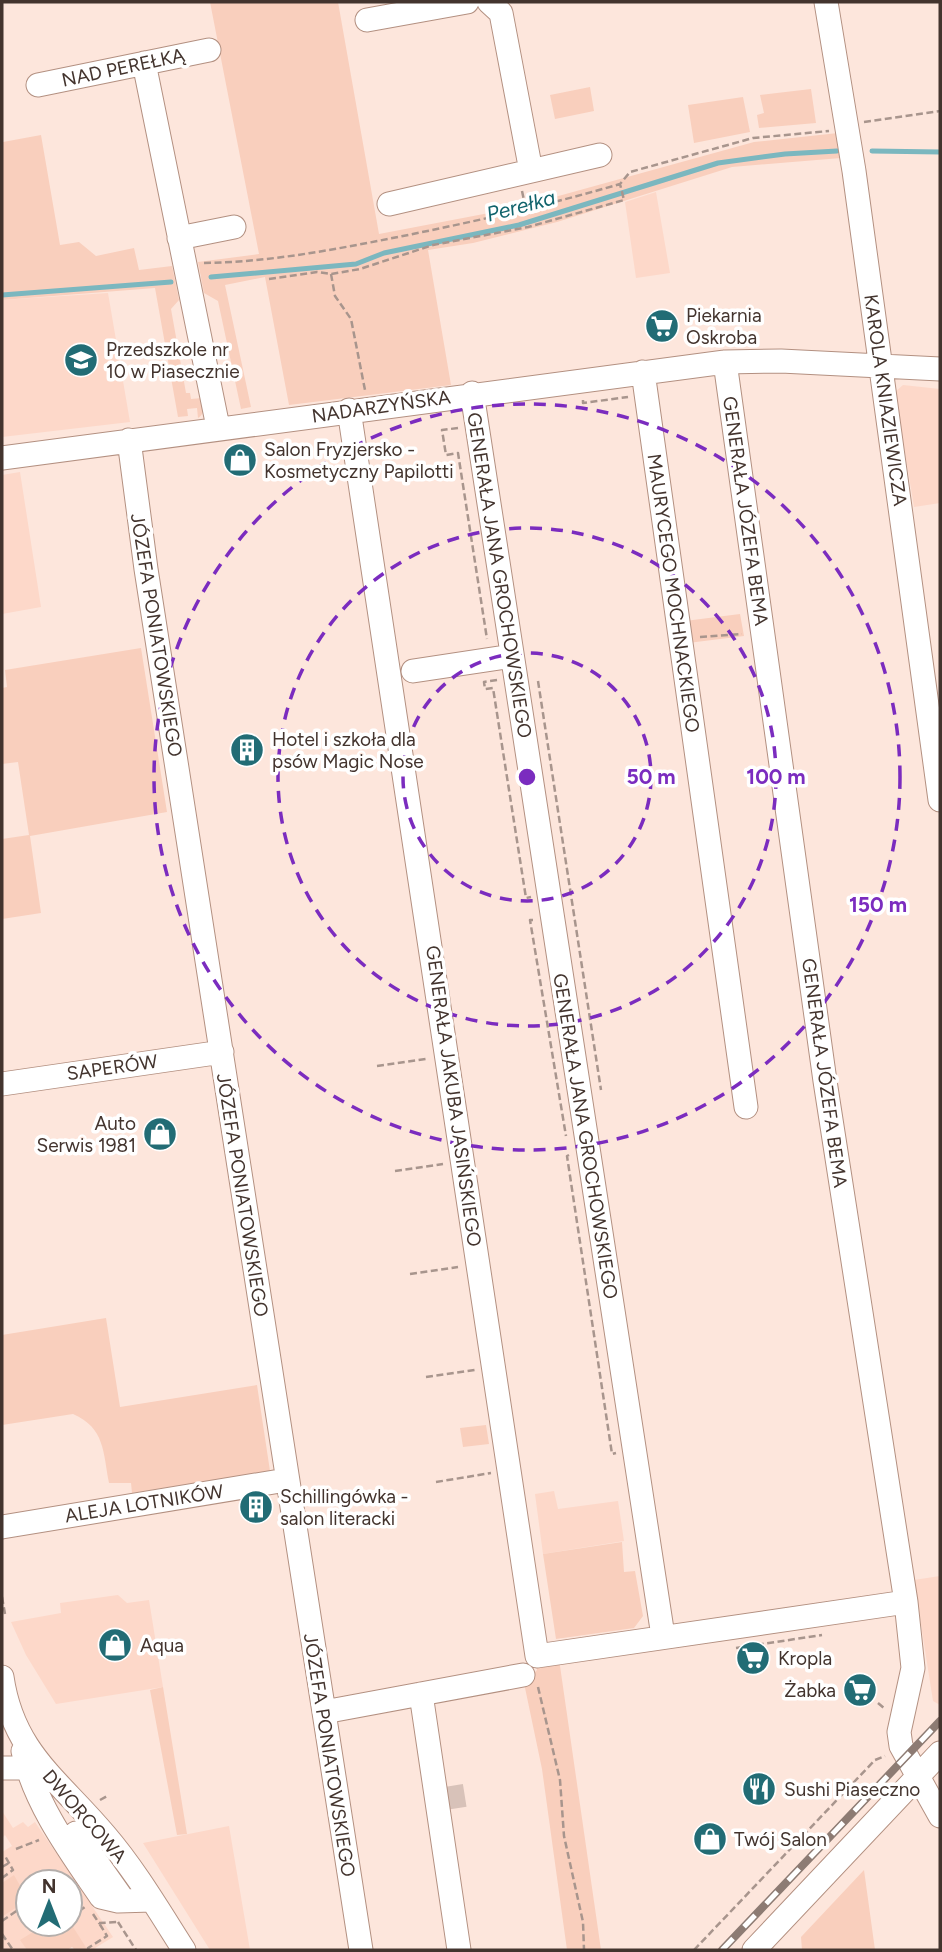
<svg xmlns="http://www.w3.org/2000/svg" width="942" height="1952" viewBox="0 0 942 1952" font-family="Figtree,sans-serif">
	<rect width="100%" height="100%" fill="#fde6dc"/>
	<path fill="#fdd8c9" d="M 656,192 L 670,273 L 636,278 L 625,202 Z
		M 108,293 L 130,422 L 2,437 L 2,300 Z
		M 903,385 L 940,389 L 940,503 L 914,507 L 895,392 Z
		M 20,472 L 41,607 L 2,614 L 2,475 Z
		M 554,1491 L 558,1509 L 618,1501 L 624,1541 L 543,1554 L 535,1494 Z
		M 940,1576 L 940,1705 L 933,1701 L 914,1580 Z
		M 118,1595 L 127,1603 L 149,1600 L 163,1687 L 56,1704 L 26,1655 L 11,1622 L 61,1613 L 60,1603 Z
		M 2,1811 L 13,1828 L 23,1822 L 28,1827 L 35,1822 L 113,1937 L 92,1950 L 85,1950 L 86,1949 L 70,1922 L 70,1882 L 28,1882 L 28,1924 L 63,1924 L 43,1937 L 21,1940 L 27,1950 L 2,1950 L 2,1852 L 12,1846 L 5,1835 L 2,1838 Z
		M 229,1826 L 250,1950 L 210,1950 L 143,1843 Z"/>
	<path fill="#f9cfbd" d="M 210,2 L 338,2 L 379,234 L 515,208 L 754,142 L 838,133 L 841,158 L 732,167 L 557,222 L 473,243 L 428,250 L 451,385 L 289,405 L 265,277 L 225,285 L 251,407 L 241,409 L 218,301 L 204,293 L 198,262 L 259,254 Z
		M 590,87 L 594,111 L 555,119 L 550,95 Z
		M 811,89 L 816,123 L 759,128 L 757,115 L 764,113 L 760,95 Z
		M 743,97 L 750,132 L 694,143 L 688,105 Z
		M 41,135 L 60,245 L 79,242 L 96,256 L 134,248 L 139,270 L 172,266 L 179,300 L 171,309 L 186,393 L 190,393 L 191,399 L 202,398 C 203,405 206,413 198,418 L 197,408 L 187,409 L 188,416 L 178,417 L 155,288 L 2,300 L 2,138 L 3,142 Z
		M 740,614 L 744,636 L 688,643 L 685,621 Z
		M 141,648 L 167,812 L 30,836 L 41,913 L 2,919 L 2,839 L 29,835 L 18,762 L 2,764 L 2,688 L 7,687 L 5,670 Z
		M 106,1318 L 120,1407 L 257,1385 L 270,1471 L 132,1493 L 131,1483 L 109,1483 C 103,1452 105,1428 73,1414 L 2,1425 L 2,1335 Z
		M 486,1425 L 489,1444 L 463,1447 L 460,1428 Z
		M 622,1542 L 624,1572 L 635,1571 L 643,1616 L 634,1628 L 556,1639 L 543,1554 Z
		M 559,1659 L 601,1950 L 567,1950 L 542,1769 L 524,1683 L 537,1670 L 536,1662 Z
		M 163,1687 L 187,1834 L 177,1835 L 150,1690 Z
		M 864,1870 L 875,1950 L 802,1950 L 801,1937 Z
		M 14,1875 L 28,1900 L 3,1916 L 2,1883 Z
		M 70,1922 L 87,1949 L 75,1950 L 72,1947 L 67,1950 L 27,1950 L 20,1940 L 38,1929 L 43,1937 Z"/>
	<g fill="none" stroke-linecap="round" stroke-linejoin="round">
		<path stroke="#7bb7bf" stroke-width="5" d="M 872,151 L 940,152
			M 211,277 L 356,264 L 384,253 L 519,225 L 718,163 L 785,154 L 837,151
			M 2,295 L 171,282"/>
		<path stroke="#d8c2b9" stroke-width="23" stroke-dasharray="23 11" stroke-linecap="butt" d="M 442,1799 L 467,1795"/>
		<g stroke="#b39081" stroke-width="25">
			<path id="minor" d="M 489,2 L 501,13 L 531,171
				M 826,2 L 854,171 L 940,800
				M 367,20 L 467,2
				M 144,63 L 218,427
				M 38,85 L 209,50
				M 389,204 L 600,155
				M 179,238 L 234,227
				M 725,362 L 825,1081 L 906,1602 L 913,1668 L 899,1732 L 901,1746 L 940,1816
				M 643,372 L 746,1107
				M 472,393 L 663,1636
				M 349,410 L 537,1656 L 906,1602
				M 129,440 L 146,569 L 361,1950
				M 2,458 L 725,362 L 781,361 L 940,369
				M 413,671 L 512,656
				M 2,1084 L 222,1052
				M 2,1527 L 286,1480
				M 2,1677 C 13,1753 59,1780 105,1835 C 135,1870 159,1911 184,1950
				M 421,1694 L 459,1950
				M 324,1712 L 523,1675
				M 23,1751 C 35,1805 71,1853 101,1897 L 118,1901 L 152,1900
				M 2,1768 L 20,1768 L 35,1759
				M 76,1833 L 124,1901
				M 754,1950 L 940,1753"/>
		</g>
		<path stroke="#a8958d" stroke-width="2.5" stroke-dasharray="7 3.5" stroke-linecap="butt" d="M 864,122 L 940,111
			M 522,191 L 525,205
			M 518,213 L 525,205 L 530,211
			M 204,263 C 272,262 337,249 403,236 C 477,221 548,205 620,184 L 630,172 L 753,138 L 829,131
			M 331,274 L 335,296 L 351,319 L 365,390
			M 269,279 L 317,272 L 331,274 L 360,269 L 433,245 L 528,227 L 624,200 L 620,184
			M 583,400 L 583,403 L 628,397
			M 458,428 L 442,430 L 446,455 L 458,453 L 487,639
			M 700,637 L 742,634
			M 497,680 L 484,682 L 485,689 L 493,688 L 526,898 L 531,897
			M 538,681 L 601,1090
			M 533,920 L 530,920 L 566,1136
			M 377,1066 L 426,1059
			M 569,1155 L 567,1156 L 612,1454 L 616,1453
			M 395,1171 L 443,1164
			M 410,1274 L 458,1267
			M 426,1377 L 475,1370
			M 436,1482 L 491,1473
			M 2,1597 L 5,1614
			M 736,1648 L 822,1635
			M 538,1687 L 560,1780 L 564,1836 L 583,1922 L 584,1950
			M 878,1703 L 885,1709
			M 100,1800 L 109,1795
			M 16,1849 L 39,1840
			M 2,1867 L 9,1863
			M 2,1878 L 13,1870 L 5,1856
			M 93,1914 L 99,1923 L 117,1922
			M 70,1917 L 85,1907
			M 2,1921 L 28,1903
			M 118,1922 L 136,1950
			M 44,1933 L 58,1924
			M 2,1934 L 13,1950
			M 89,1950 L 88,1948 L 107,1936 L 99,1923
			M 694,1950 L 875,1760 L 885,1756"/>
		<use href="#minor" stroke="#fff" stroke-width="23"/>
		<g stroke="#8d7b73" stroke-width="8">
			<path id="rail" d="M 722,1950 L 940,1721"/>
		</g>
		<use href="#rail" stroke="#fff" stroke-width="5" stroke-dasharray="16" stroke-linecap="butt"/>
	</g>
	<g fill="none" stroke="#7b2cbf" stroke-width="3.5" stroke-dasharray="12 9">
		<circle cx="527" cy="777" r="124"/>
		<circle cx="527" cy="777" r="249"/>
		<circle cx="527" cy="777" r="373"/>
	</g>
	<defs>
		<g id="supermarket-disc" transform="scale(1.75)"><circle r="9.5" fill="#226c75" stroke="#fff"/><path d="M-6-5.5h2.5l.6 2H6L4.5 2H-2.5L-4.4-4H-6ZM-1.5 3.2a1.3 1.3 0 1 0 .1 0ZM3 3.2a1.3 1.3 0 1 0 .1 0Z" fill="#fff"/></g>
		<g id="school-disc" transform="scale(1.75)"><circle r="9.5" fill="#226c75" stroke="#fff"/><path d="M0-5L7-2L0 1L-7-2ZM-4 1L0 2.5L4 1V4Q0 6-4 4Z" fill="#fff"/></g>
		<g id="shop-disc" transform="scale(1.75)"><circle r="9.5" fill="#226c75" stroke="#fff"/><path d="M-5-2.5h2.3a2.7 3.5 0 0 1 5.4 0H5L5.5 6h-11ZM-1.5-2.5h3a1.5 2.3 0 0 0-3 0Z" fill="#fff"/></g>
		<g id="building-disc" transform="scale(1.75)"><circle r="9.5" fill="#226c75" stroke="#fff"/><path d="M-4-6H4V6H1V3H-1V6H-4ZM-2.5-4.3h1.7v1.8h-1.7ZM.8-4.3h1.7v1.8H.8ZM-2.5-1h1.7V.8h-1.7ZM.8-1h1.7V.8H.8Z" fill="#fff"/></g>
		<g id="restaurant-disc" transform="scale(1.75)"><circle r="9.5" fill="#226c75" stroke="#fff"/><path d="M-5-6h1v4h1v-4h1v4h1v-4h1v5L-1.5 .5V6h-2V.5L-5-1ZM5-6V6H3V1.5H1.5Q1.5-4 5-6Z" fill="#fff"/></g>
	</defs>
	<g fill-rule="evenodd">
		<use href="#supermarket-disc" x="662" y="326"/>
		<use href="#school-disc" x="81" y="360"/>
		<use href="#shop-disc" x="240" y="460"/>
		<use href="#building-disc" x="247" y="750"/>
		<use href="#shop-disc" x="160" y="1134"/>
		<use href="#building-disc" x="256" y="1507"/>
		<use href="#shop-disc" x="115" y="1645"/>
		<use href="#supermarket-disc" x="753" y="1658"/>
		<use href="#supermarket-disc" x="860" y="1690"/>
		<use href="#restaurant-disc" x="759" y="1789"/>
		<use href="#shop-disc" x="710" y="1839"/>
	</g>
	<g text-anchor="middle" stroke-width="7" stroke-linejoin="round" paint-order="stroke">
		<g font-size="19" fill="#43342e" stroke="#fff">
			<text transform="translate(123 67) rotate(-12)" y="7">NAD PEREŁKĄ</text>
			<text transform="translate(886 400) rotate(82)" y="7">KAROLA KNIAZIEWICZA</text>
			<text transform="translate(381 406) rotate(-8)" y="7">NADARZYŃSKA</text>
			<text transform="translate(746 511) rotate(82)" y="7">GENERAŁA JÓZEFA BEMA</text>
			<text transform="translate(500 575) rotate(81)" y="7">GENERAŁA JANA GROCHOWSKIEGO</text>
			<text transform="translate(674 593) rotate(82)" y="7">MAURYCEGO MOCHNACKIEGO</text>
			<text transform="translate(157 635) rotate(81)" y="7">JÓZEFA PONIATOWSKIEGO</text>
			<text transform="translate(112 1067) rotate(-8)" y="7">SAPERÓW</text>
			<text transform="translate(825 1073) rotate(82)" y="7">GENERAŁA JÓZEFA BEMA</text>
			<text transform="translate(454 1096) rotate(82)" y="7">GENERAŁA JAKUBA JASIŃSKIEGO</text>
			<text transform="translate(586 1136) rotate(81)" y="7">GENERAŁA JANA GROCHOWSKIEGO</text>
			<text transform="translate(243 1195) rotate(81)" y="7">JÓZEFA PONIATOWSKIEGO</text>
			<text transform="translate(144 1503) rotate(-9)" y="7">ALEJA LOTNIKÓW</text>
			<text transform="translate(330 1755) rotate(81)" y="7">JÓZEFA PONIATOWSKIEGO</text>
			<text transform="translate(85 1816) rotate(49)" y="7">DWORCOWA</text>
		</g>
		<g font-size="19" fill="#43342e" stroke="#fff" text-anchor="start">
			<text x="686" y="322">Piekarnia<tspan x="686" dy="22">Oskroba</tspan></text>
			<text x="106" y="356">Przedszkole nr<tspan x="106" dy="22">10 w Piasecznie</tspan></text>
			<text x="264" y="456">Salon Fryzjersko -<tspan x="264" dy="22">Kosmetyczny Papilotti</tspan></text>
			<text x="272" y="746">Hotel i szkoła dla<tspan x="272" dy="22">psów Magic Nose</tspan></text>
			<text x="136" y="1130" text-anchor="end">Auto<tspan x="136" dy="22">Serwis 1981</tspan></text>
			<text x="280" y="1503">Schillingówka -<tspan x="280" dy="22">salon literacki</tspan></text>
			<text x="140" y="1652">Aqua</text>
			<text x="778" y="1665">Kropla</text>
			<text x="836" y="1697" text-anchor="end">Żabka</text>
			<text x="784" y="1796">Sushi Piaseczno</text>
			<text x="734" y="1846">Twój Salon</text>
		</g>
		<g font-size="21" font-style="italic" fill="#10636c" stroke="#fff">
			<text transform="translate(521 206) rotate(-15)" y="7">Perełka</text>
		</g>
	</g>
	<circle cx="527" cy="777" r="10" fill="#7b2cbf" stroke="#fff" stroke-width="3.5"/>
	<g font-size="21" text-anchor="middle" font-weight="bold" fill="#7b2cbf" stroke="#fff" stroke-width="7" stroke-linejoin="round" paint-order="stroke">
		<text x="651" y="784">50 m</text>
		<text x="776" y="784">100 m</text>
		<text x="878" y="912">150 m</text>
	</g>
	<rect width="942" height="1952" fill="none" stroke="#43342e" stroke-width="7"/>
	<g transform="translate(49 1903)"><circle r="33" fill="#ffffff" stroke="#b4aeab" stroke-width="2"/>
	<path d="M0-5L12 26L0 18L-12 26Z" fill="#226c75"/>
	<text y="-10" font-size="19" font-weight="bold" text-anchor="middle" fill="#43342e">N</text>
	</g>
</svg>
